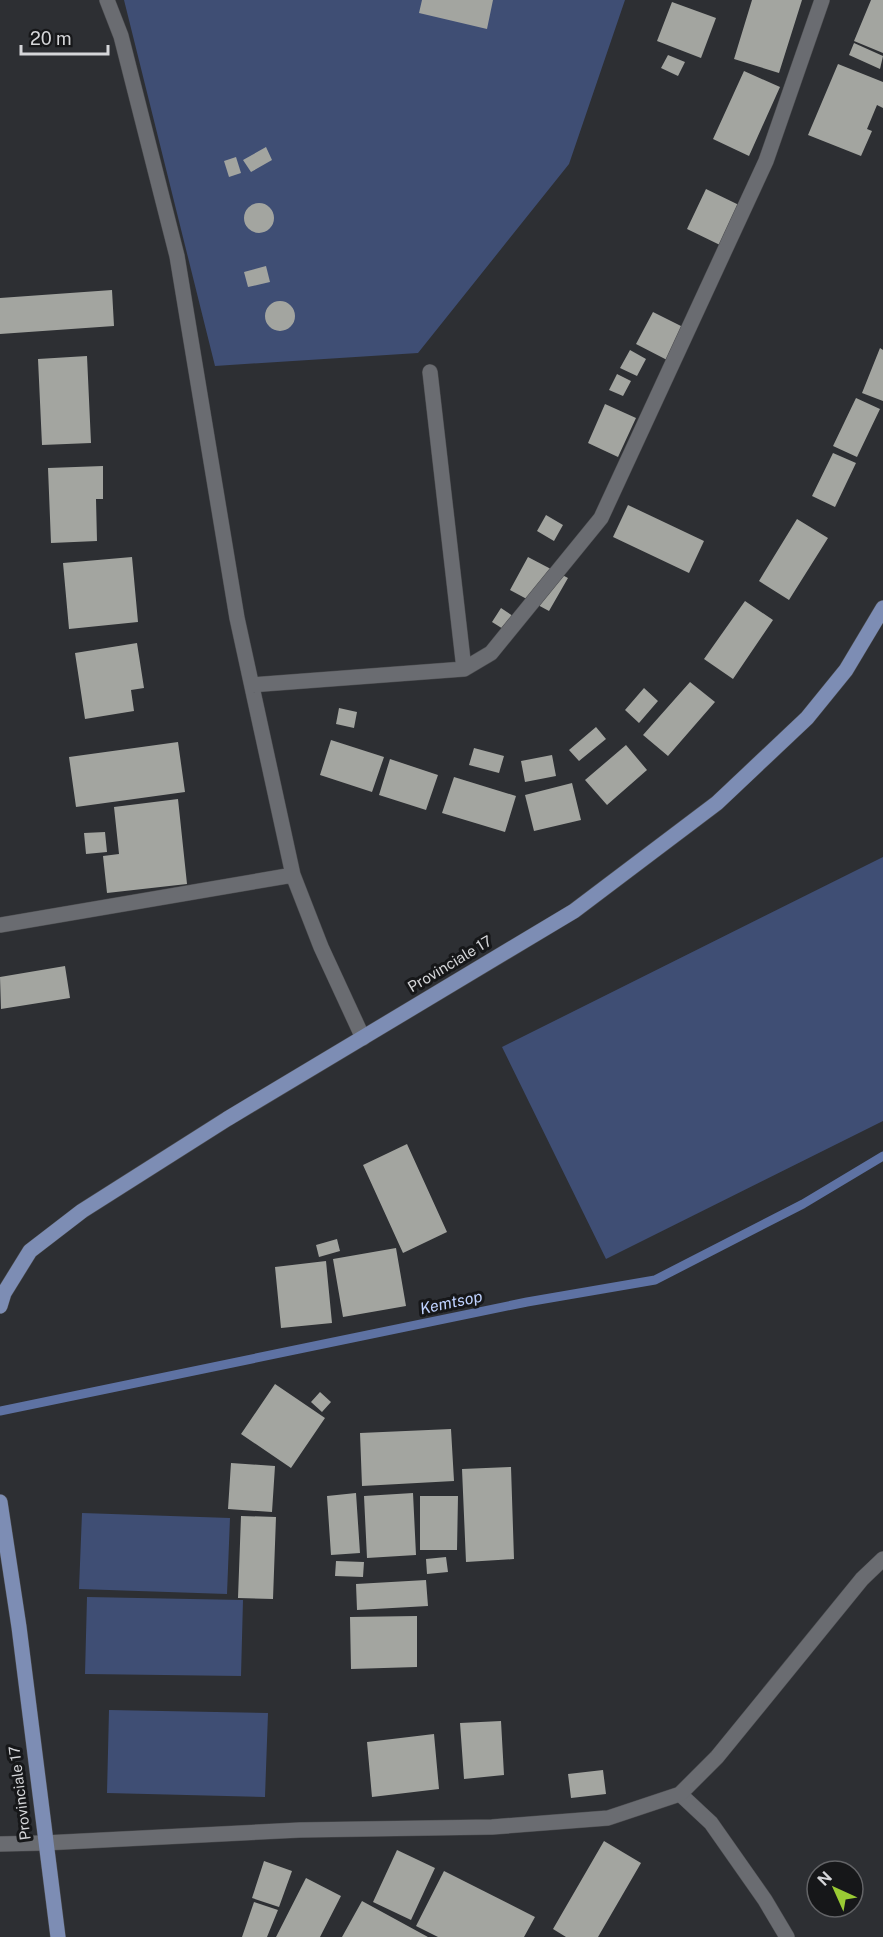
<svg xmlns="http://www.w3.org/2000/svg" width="883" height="1937" viewBox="0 0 883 1937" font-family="'Public Sans',sans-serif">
	<rect width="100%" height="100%" fill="#2d2f33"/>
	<path fill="#3f4e74" d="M 124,0 L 625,0 L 569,164 L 418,353 L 215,366 Z
		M 883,857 L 883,1121 L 606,1259 L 502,1047 Z
		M 82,1513 L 230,1518 L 227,1594 L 79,1589 Z
		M 87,1597 L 243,1600 L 241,1676 L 85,1674 Z
		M 109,1710 L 268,1713 L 265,1797 L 107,1793 Z"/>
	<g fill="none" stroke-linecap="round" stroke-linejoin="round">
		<path stroke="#5e72a3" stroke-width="9" d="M 0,1411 L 527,1302 L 655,1280 L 803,1204 L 883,1156"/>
	</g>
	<path fill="#a3a5a0" d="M 422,0 L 493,0 L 487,29 L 419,13 Z
		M 752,0 L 802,0 L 779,73 L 734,59 Z
		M 871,0 L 883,0 L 883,53 L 854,41 Z
		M 672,2 L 716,18 L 701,58 L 657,41 Z
		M 854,43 L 883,56 L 880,69 L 849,55 Z
		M 668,55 L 685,62 L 678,76 L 661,68 Z
		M 838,64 L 883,82 L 883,108 L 877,105 L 867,129 L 872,131 L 861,156 L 808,135 Z
		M 744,71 L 780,87 L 749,156 L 713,139 Z
		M 266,147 L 272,160 L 251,172 L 243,160 Z
		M 236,157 L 241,173 L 229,177 L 224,161 Z
		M 706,189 L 739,205 L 720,245 L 687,229 Z
		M244 218a15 15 0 1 1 30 0a15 15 0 1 1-30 0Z
		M 266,266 L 270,282 L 248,287 L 244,272 Z
		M 112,290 L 114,326 L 0,334 L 0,298 Z
		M265 316a15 15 0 1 1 30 0a15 15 0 1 1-30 0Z
		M 653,312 L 683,327 L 667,360 L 636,344 Z
		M 880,348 L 883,350 L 883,401 L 862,393 Z
		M 630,350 L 646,359 L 637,376 L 620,368 Z
		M 87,356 L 91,443 L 42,445 L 38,359 Z
		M 617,374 L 631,381 L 623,396 L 609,390 Z
		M 856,398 L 880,409 L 857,457 L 833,446 Z
		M 605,404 L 636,418 L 618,457 L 588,443 Z
		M 833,453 L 856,463 L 835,507 L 812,496 Z
		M 103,466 L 103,499 L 96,499 L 97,541 L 51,543 L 48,468 Z
		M 628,505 L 704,541 L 689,573 L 613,537 Z
		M 546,515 L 563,525 L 554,541 L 537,531 Z
		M 797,519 L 828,538 L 789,600 L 759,581 Z
		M 132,557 L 138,622 L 69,629 L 63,563 Z
		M 528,557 L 568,578 L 549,611 L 510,590 Z
		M 745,601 L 773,620 L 733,679 L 704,659 Z
		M 501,608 L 516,618 L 508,632 L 492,622 Z
		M 137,643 L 144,688 L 131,690 L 134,711 L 85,719 L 75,653 Z
		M 690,682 L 715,702 L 668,756 L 643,735 Z
		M 644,688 L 658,701 L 639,723 L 625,710 Z
		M 339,708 L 357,712 L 354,728 L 336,724 Z
		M 596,727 L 606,739 L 579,761 L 569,750 Z
		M 331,740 L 384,757 L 372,792 L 320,775 Z
		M 178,742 L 185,792 L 76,807 L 69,757 Z
		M 626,745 L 647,770 L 607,805 L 585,780 Z
		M 474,748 L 504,756 L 499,773 L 469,765 Z
		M 552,755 L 556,776 L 525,782 L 521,761 Z
		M 390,759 L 438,775 L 426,810 L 379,795 Z
		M 454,777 L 516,796 L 505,832 L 442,813 Z
		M 572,783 L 581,820 L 534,831 L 525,795 Z
		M 178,799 L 187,884 L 107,893 L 103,856 L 119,854 L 114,807 Z
		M 105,832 L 107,852 L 86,854 L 84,833 Z
		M 65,966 L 70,998 L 1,1009 L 0,977 Z
		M 407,1144 L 447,1232 L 403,1253 L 363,1165 Z
		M 337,1239 L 340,1251 L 319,1257 L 316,1245 Z
		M 396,1248 L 406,1306 L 343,1317 L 333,1259 Z
		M 326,1261 L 332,1323 L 281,1328 L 275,1267 Z
		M 275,1384 L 325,1418 L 291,1468 L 241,1434 Z
		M 320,1392 L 331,1402 L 322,1412 L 311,1402 Z
		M 451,1429 L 454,1481 L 362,1486 L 360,1433 Z
		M 231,1463 L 275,1466 L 272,1512 L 228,1509 Z
		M 511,1467 L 514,1559 L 466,1562 L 462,1469 Z
		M 356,1493 L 360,1553 L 331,1555 L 327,1496 Z
		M 413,1493 L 416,1555 L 367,1558 L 364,1496 Z
		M 420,1496 L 458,1496 L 457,1550 L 420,1550 Z
		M 241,1516 L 276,1517 L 273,1599 L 238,1598 Z
		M 446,1557 L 448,1572 L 427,1574 L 426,1559 Z
		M 336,1561 L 364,1562 L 363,1577 L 335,1576 Z
		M 426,1580 L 428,1606 L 357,1610 L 356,1584 Z
		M 417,1616 L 417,1667 L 351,1669 L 350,1617 Z
		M 501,1721 L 504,1775 L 464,1779 L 460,1723 Z
		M 434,1734 L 439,1789 L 372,1797 L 367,1742 Z
		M 603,1770 L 606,1794 L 571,1798 L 568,1774 Z
		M 604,1841 L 641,1863 L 598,1937 L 566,1937 L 553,1929 Z
		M 397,1850 L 435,1868 L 411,1920 L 373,1902 Z
		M 264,1861 L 292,1871 L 279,1907 L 252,1898 Z
		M 444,1871 L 535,1917 L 524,1937 L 438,1937 L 416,1926 Z
		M 306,1878 L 341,1896 L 320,1937 L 276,1937 Z
		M 362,1901 L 428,1937 L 342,1937 Z
		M 254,1902 L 278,1910 L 267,1937 L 242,1937 Z"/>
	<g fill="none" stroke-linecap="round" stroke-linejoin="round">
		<g stroke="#4b4c4f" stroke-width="16">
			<path id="minor" d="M 107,0 L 121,36 L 177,256 L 237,618 L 293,875 L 321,947 L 363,1038
				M 430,372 L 464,669
				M 252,685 L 464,669 L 491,653 L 601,518 L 766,161 L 822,0
				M 0,925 L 293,875
				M 680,1794 L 711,1823 L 765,1900 L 787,1937
				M 0,1844 L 44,1843"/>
		</g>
		<g stroke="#4b4c4f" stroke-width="16">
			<path id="secondary" d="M 44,1843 L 300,1830 L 492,1827 L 608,1818 L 680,1794 L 717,1757 L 862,1579 L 883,1559"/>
		</g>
		<g stroke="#4b4c4f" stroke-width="16">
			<path id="primary" d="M 0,1306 L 4,1293 L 30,1251 L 82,1211 L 227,1119 L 574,911 L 717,803 L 807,718 L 846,670 L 883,608
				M 0,1502 L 19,1627 L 58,1937"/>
		</g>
		<use href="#minor" stroke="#6a6c71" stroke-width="15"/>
		<use href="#secondary" stroke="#6a6c71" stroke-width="15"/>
		<use href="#primary" stroke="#7d8db4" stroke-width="15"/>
	</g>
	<g text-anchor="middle" stroke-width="6" stroke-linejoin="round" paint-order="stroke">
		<g font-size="15" fill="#d5d6d9" stroke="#161719">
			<text transform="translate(450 964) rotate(-31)" y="5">Provinciale 17</text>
			<text transform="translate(20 1793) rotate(-97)" y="5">Provinciale 17</text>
		</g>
		<g font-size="16" font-style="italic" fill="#bed1fe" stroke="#161719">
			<text transform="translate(451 1302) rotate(-12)" y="6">Kemtsop</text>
		</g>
	</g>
	<g transform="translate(835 1889) rotate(315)"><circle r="28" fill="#161719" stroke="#626366" stroke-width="1.5"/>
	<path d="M0-4.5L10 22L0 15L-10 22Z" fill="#9acb34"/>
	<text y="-9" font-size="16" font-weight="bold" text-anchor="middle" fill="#d5d6d9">N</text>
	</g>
	<path d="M21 45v9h87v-9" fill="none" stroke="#d5d6d9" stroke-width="3"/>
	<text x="30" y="45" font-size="18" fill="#d5d6d9" stroke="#161719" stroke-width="4.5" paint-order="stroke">20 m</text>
</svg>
